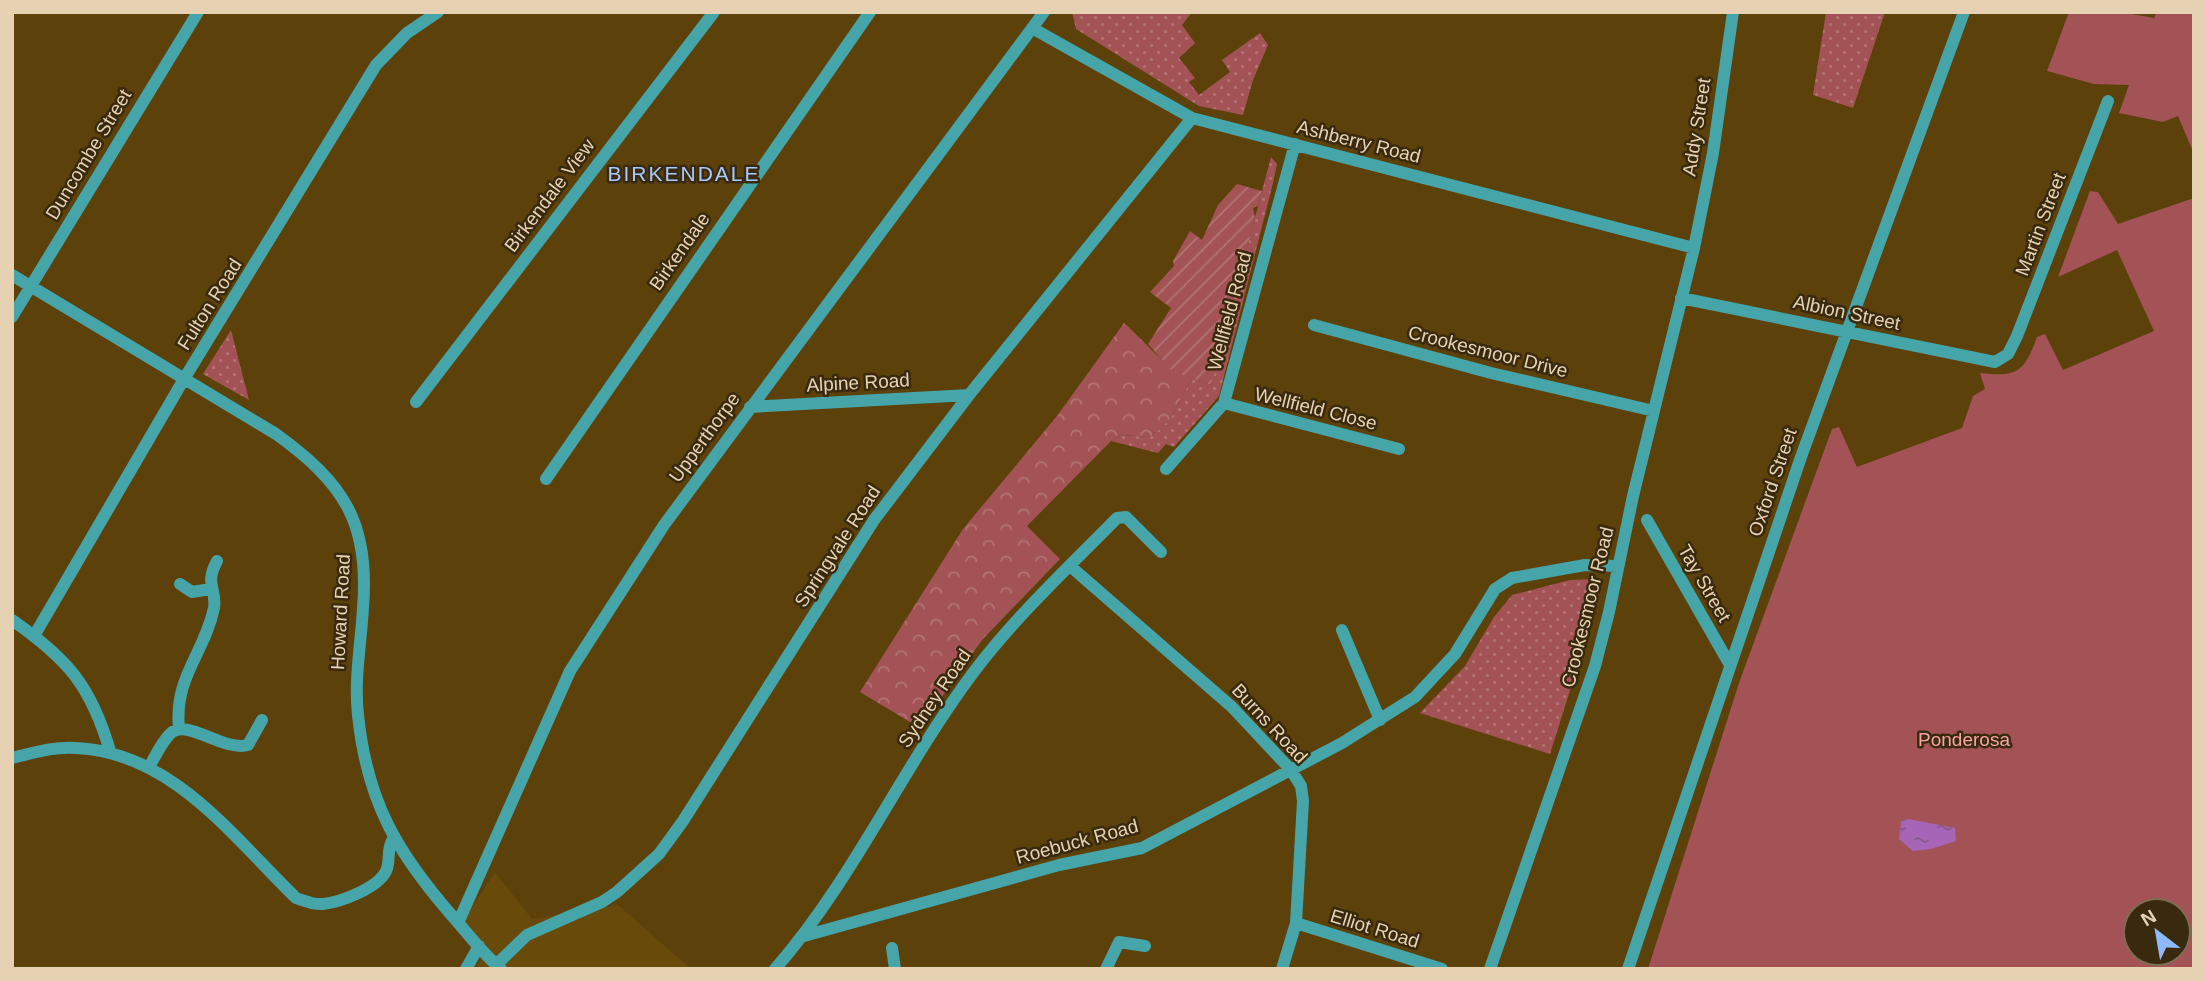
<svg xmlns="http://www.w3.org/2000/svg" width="2206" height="981" viewBox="0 0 2206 981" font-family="Arial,sans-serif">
	<defs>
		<pattern id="grass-dots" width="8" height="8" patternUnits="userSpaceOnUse" patternTransform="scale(1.75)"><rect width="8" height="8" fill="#a35356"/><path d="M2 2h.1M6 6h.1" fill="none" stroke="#b47373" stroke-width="1.8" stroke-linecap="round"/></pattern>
		<pattern id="forest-crowns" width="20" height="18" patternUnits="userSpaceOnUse" patternTransform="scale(1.75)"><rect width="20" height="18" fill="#a35356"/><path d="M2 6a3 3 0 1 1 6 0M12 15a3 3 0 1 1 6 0" fill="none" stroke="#b47373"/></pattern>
		<pattern id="garden-furrows" width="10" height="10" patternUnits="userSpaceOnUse" patternTransform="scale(1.75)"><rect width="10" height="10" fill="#a35356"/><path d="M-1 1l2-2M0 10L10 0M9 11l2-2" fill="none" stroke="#b47373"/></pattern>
		<pattern id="water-ripples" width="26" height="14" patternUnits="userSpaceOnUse" patternTransform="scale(1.75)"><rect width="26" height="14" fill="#a665b7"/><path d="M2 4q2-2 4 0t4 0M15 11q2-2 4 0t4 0" fill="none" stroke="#84588a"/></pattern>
	</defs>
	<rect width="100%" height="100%" fill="#5c410a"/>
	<path fill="#684a0b" d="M 495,872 L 532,919 L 618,905 L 691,969 L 475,969 L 481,959 L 457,931 Z"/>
	<path fill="url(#grass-dots)" d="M 1072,12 L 1192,12 L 1182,25 L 1195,43 L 1179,58 L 1195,78 L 1189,82 L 1199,95 L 1230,72 L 1222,60 L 1260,33 L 1268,45 L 1253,80 L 1243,115 L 1199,106 L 1076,29 Z
		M 1826,12 L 1885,12 L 1853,108 L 1813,95 Z
		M 1271,157 L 1277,164 L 1273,183 L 1219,396 L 1174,447 L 1166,444 L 1158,453 L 1111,441 L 1121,435 L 1151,437 L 1171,418 L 1192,378 L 1211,385 Z
		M 231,330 L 249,400 L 203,374 Z
		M 1598,579 L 1588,633 L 1550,754 L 1420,713 L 1465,666 L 1494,617 L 1512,595 L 1570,580 Z"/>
	<path fill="url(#forest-crowns)" d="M 1124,323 C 1147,343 1164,368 1192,378 L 1171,418 L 1151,437 L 1121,435 L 1111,441 L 1027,526 L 1060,559 L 982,640 L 920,728 L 860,692 L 963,529 L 1057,416 Z"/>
	<path fill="#a35356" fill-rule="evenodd" d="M 2069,12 L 2122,12 L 2154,18 L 2157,12 L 2194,12 L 2194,154 L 2178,116 L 2163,122 L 2119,113 L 2129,85 L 2094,84 L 2047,71 Z
		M 2090,191 L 2098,192 L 2118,224 L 2194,198 L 2194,969 L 1648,969 L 1739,683 L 1832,429 L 1839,427 L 1857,467 L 1962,428 L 1973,396 L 1985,389 L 1980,373 C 2017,377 2024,373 2037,337 L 2045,334 L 2063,370 L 2154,331 L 2117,250 L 2058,277 ZM 2136,911 L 2178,911 L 2178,953 L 2136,953 Z"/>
	<path fill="url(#garden-furrows)" d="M 1237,184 L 1262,191 L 1258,206 L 1253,208 L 1255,218 L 1211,385 L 1172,371 L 1148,344 L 1171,308 L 1150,292 L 1174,266 L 1173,261 L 1190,231 L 1202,240 L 1218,205 Z"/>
	<path fill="url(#water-ripples)" d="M 1908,819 L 1955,828 L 1956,841 L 1931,849 L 1913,851 L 1899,839 L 1901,822 Z"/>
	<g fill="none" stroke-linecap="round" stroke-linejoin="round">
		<path stroke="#45a5a9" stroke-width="12" d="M 1032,28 L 1192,118 L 1694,248
			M 12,275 L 276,434 C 344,483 370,523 363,608 C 361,644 354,679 358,715 C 367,802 397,853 454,918 C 469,935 483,954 501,969
			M 1681,298 L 1995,362 L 2008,354 L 2017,336 L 2108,101
			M 12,317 L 198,12
			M 1314,325 L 1491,373 L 1654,411
			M 416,402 L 714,12
			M 1224,403 L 1399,449
			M 750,407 L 969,395
			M 1166,469 L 1224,403 L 1295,144
			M 546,479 L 870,12
			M 1647,520 L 1730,665
			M 1070,566 L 1232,707 L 1291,770 L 1301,786 L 1303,801 L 1296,923 L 1282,969
			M 180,584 L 192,592 L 211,589
			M 12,620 C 68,659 91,686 110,751
			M 1342,630 L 1380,720
			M 34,636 L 184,379 L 376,65 L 407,33 L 438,12
			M 179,729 C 174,676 204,655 214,608 C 217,588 204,585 217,561
			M 12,758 C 33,753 55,746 76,748 C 172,752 233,837 296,898 C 305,901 314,905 323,904 C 341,902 378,888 386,871 C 391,861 386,849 393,839
			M 149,767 C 155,757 161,743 170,734 C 186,717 223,752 248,745 L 262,720
			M 458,923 L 570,671 L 664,525 L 1044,12
			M 1296,923 L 1442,969
			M 804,936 L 1059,865 L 1142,848 L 1342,743 L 1415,697 L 1455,654 L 1495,589 L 1512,578 L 1585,565 L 1618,566
			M 892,948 L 895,969
			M 496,965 L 527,935 L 602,902 L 617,892 L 659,854 L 683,821 L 874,520 L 969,395 L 1192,118
			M 466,969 L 479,946
			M 775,969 C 853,880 902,768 973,673 C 1015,617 1068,568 1117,518 L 1126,517 L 1161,552
			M 1106,969 L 1119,942 L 1145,946
			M 1490,969 L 1595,666 L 1609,612 L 1633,496 L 1694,248 L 1713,153 L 1733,12
			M 1628,969 L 1801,457 L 1964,12"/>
	</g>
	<g text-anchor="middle" stroke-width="5" stroke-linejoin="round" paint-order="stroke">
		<g font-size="19" fill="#e6d2b3" stroke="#39290e">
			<text transform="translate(1696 127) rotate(-81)" y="7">Addy Street</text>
			<text transform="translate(1359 141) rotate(14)" y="7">Ashberry Road</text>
			<text transform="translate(88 154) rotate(-59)" y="7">Duncombe Street</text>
			<text transform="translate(549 195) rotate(-53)" y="7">Birkendale View</text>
			<text transform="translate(2040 224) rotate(-69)" y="7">Martin Street</text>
			<text transform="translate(679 251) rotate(-55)" y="7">Birkendale</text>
			<text transform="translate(209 304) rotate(-58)" y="7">Fulton Road</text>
			<text transform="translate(1229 311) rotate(-75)" y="7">Wellfield Road</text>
			<text transform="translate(1847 312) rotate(12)" y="7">Albion Street</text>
			<text transform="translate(1488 351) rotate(14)" y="7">Crookesmoor Drive</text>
			<text transform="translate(858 382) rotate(-3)" y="7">Alpine Road</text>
			<text transform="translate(1316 408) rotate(14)" y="7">Wellfield Close</text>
			<text transform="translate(704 437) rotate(-54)" y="7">Upperthorpe</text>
			<text transform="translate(1772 482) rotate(-71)" y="7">Oxford Street</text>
			<text transform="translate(837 546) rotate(-57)" y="7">Springvale Road</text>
			<text transform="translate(1705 583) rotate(60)" y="7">Tay Street</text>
			<text transform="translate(1587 607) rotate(-76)" y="7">Crookesmoor Road</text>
			<text transform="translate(340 612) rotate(-87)" y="7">Howard Road</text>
			<text transform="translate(934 698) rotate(-56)" y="7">Sydney Road</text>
			<text transform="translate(1270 723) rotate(47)" y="7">Burns Road</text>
			<text transform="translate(1077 841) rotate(-15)" y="7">Roebuck Road</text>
			<text transform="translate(1375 928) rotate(17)" y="7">Elliot Road</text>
		</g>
		<g font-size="19" fill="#f8a3a4" stroke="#39290e">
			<text x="1964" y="746">Ponderosa</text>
		</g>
		<g font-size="21" letter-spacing="2" fill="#a8c9fb" stroke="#39290e">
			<text x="684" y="181">BIRKENDALE</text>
		</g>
	</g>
	<rect width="2206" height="981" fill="none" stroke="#e6d2b3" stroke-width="28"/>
	<g transform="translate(2157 932) rotate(329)"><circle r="33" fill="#39290e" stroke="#7e6d50" stroke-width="2"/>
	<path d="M0-5L12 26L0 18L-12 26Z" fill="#8eb9fc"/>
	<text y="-10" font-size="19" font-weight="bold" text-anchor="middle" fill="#e6d2b3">N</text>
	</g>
</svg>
